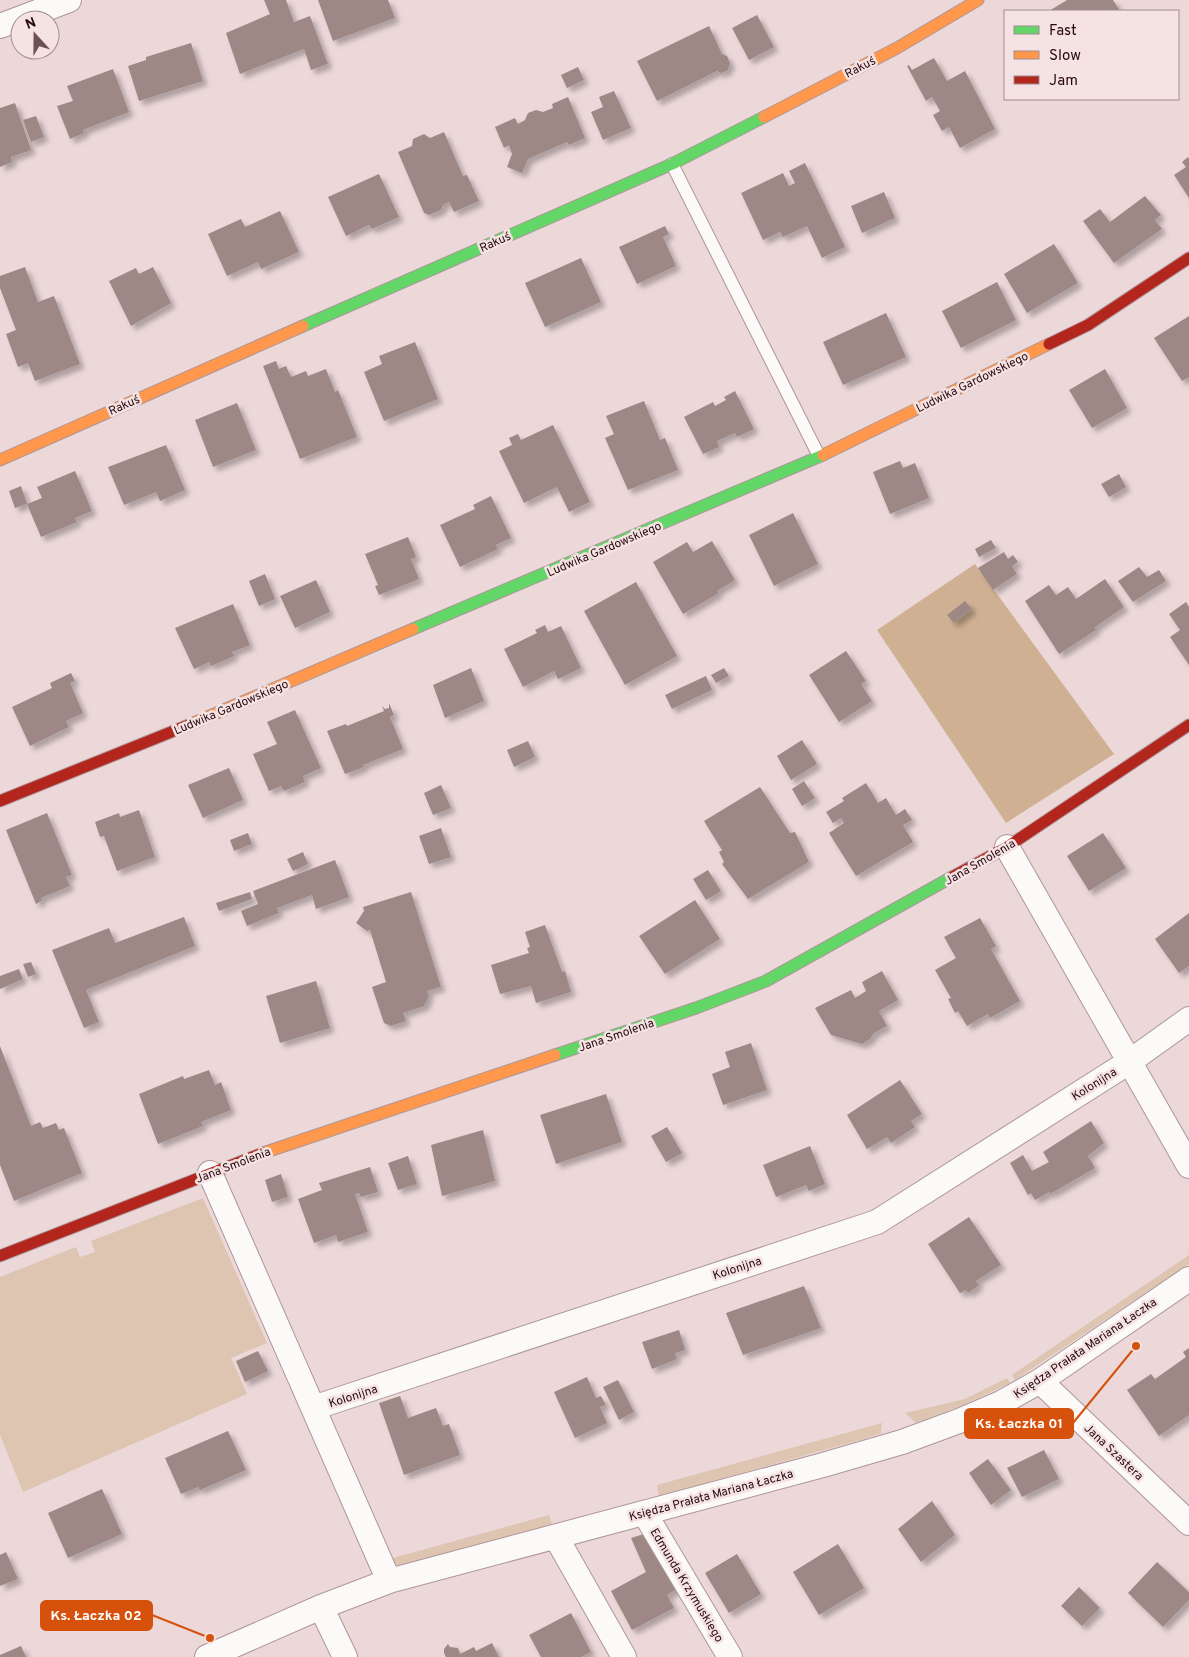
<svg xmlns="http://www.w3.org/2000/svg" width="1189" height="1657" viewBox="0 0 1189 1657" font-family="Overpass,sans-serif">
	<defs>
		<filter id="shadow"><feDropShadow dx="4.5" dy="4.5" stdDeviation="2.5" flood-color="#0004"/></filter>
	</defs>
	<rect width="100%" height="100%" fill="#ecd8d9"/>
	<path fill="#ddc5b1" d="M 203,1198 L 267,1343 L 231,1358 L 247,1394 L 23,1492 L 0,1435 L 0,1277 L 76,1247 L 80,1257 L 95,1252 L 91,1241 Z
		M 1189,1255 L 1189,1264 L 1015,1380 L 1012,1375 Z
		M 1007,1378 L 1010,1383 L 963,1405 L 916,1423 L 905,1413 L 965,1399 Z
		M 882,1423 L 881,1433 L 867,1438 L 659,1496 L 657,1485 Z
		M 549,1515 L 552,1524 L 402,1566 L 395,1564 L 389,1559 Z"/>
	<path fill="#cfb092" d="M 975,564 L 1114,754 L 1006,823 L 877,630 Z"/>
	<path fill="#9d8885" filter="url(#shadow)" d="M 264,0 L 286,0 L 294,22 L 310,16 L 328,64 L 311,70 L 304,49 L 240,74 L 226,33 L 270,14 Z
		M 318,0 L 388,0 L 395,18 L 333,41 Z
		M 1067,0 L 1113,0 L 1120,11 L 1049,11 Z
		M 757,15 L 774,47 L 749,60 L 732,28 Z
		M 709,26 L 722,54 L 727,56 L 730,63 L 728,70 L 721,73 L 717,71 L 657,101 L 637,61 Z
		M 191,43 L 203,81 L 139,101 L 128,66 L 146,60 L 146,57 Z
		M 934,58 L 947,81 L 965,71 L 995,129 L 960,148 L 949,127 L 942,131 L 933,115 L 940,111 L 932,97 L 926,101 L 907,66 L 909,65 L 912,70 Z
		M 578,67 L 584,80 L 567,88 L 561,75 Z
		M 113,69 L 129,112 L 83,130 L 84,133 L 70,139 L 57,106 L 73,101 L 67,86 Z
		M 614,91 L 631,128 L 603,140 L 591,112 L 603,107 L 599,97 Z
		M 568,97 L 585,138 L 569,145 L 567,142 L 528,159 L 522,173 L 507,167 L 512,154 L 509,145 L 504,148 L 495,127 L 515,118 L 518,124 L 525,120 L 528,113 L 536,110 L 543,112 L 553,108 L 552,104 Z
		M 15,103 L 31,150 L 11,157 L 12,162 L 0,167 L 0,108 Z
		M 36,116 L 44,137 L 31,142 L 23,120 Z
		M 444,132 L 463,176 L 467,175 L 479,201 L 454,212 L 449,202 L 443,205 L 441,210 L 429,215 L 424,213 L 398,152 L 412,146 L 413,139 L 424,134 L 430,138 Z
		M 1188,157 L 1189,159 L 1189,198 L 1174,175 L 1186,167 L 1182,162 Z
		M 805,163 L 845,247 L 822,258 L 807,226 L 783,237 L 780,232 L 763,240 L 741,193 L 783,173 L 789,186 L 795,183 L 789,171 Z
		M 379,174 L 399,217 L 372,229 L 369,225 L 346,236 L 328,197 Z
		M 884,192 L 895,218 L 862,233 L 851,206 Z
		M 1145,196 L 1161,215 L 1155,220 L 1162,229 L 1114,263 L 1083,221 L 1100,209 L 1110,222 Z
		M 280,211 L 299,252 L 261,269 L 258,262 L 227,276 L 208,234 L 241,219 L 245,227 Z
		M 665,226 L 669,234 L 663,237 L 676,266 L 637,284 L 619,247 Z
		M 1054,244 L 1078,283 L 1027,313 L 1004,274 Z
		M 581,258 L 601,302 L 545,327 L 525,283 Z
		M 25,267 L 38,302 L 54,296 L 80,364 L 35,381 L 28,363 L 18,367 L 6,334 L 16,330 L 0,288 L 0,276 Z
		M 153,267 L 171,303 L 131,326 L 109,281 L 136,268 L 139,274 Z
		M 997,282 L 1016,320 L 961,348 L 942,311 Z
		M 886,313 L 906,357 L 843,385 L 823,342 Z
		M 1189,316 L 1189,377 L 1182,381 L 1154,338 Z
		M 415,342 L 438,399 L 384,421 L 364,372 L 382,364 L 379,356 Z
		M 276,361 L 279,369 L 286,366 L 291,377 L 306,371 L 308,376 L 326,369 L 335,392 L 338,390 L 357,437 L 300,459 L 263,366 Z
		M 1105,369 L 1127,408 L 1092,428 L 1069,390 Z
		M 735,391 L 754,429 L 737,437 L 735,433 L 717,441 L 719,447 L 703,454 L 684,417 L 713,402 L 715,406 L 726,400 L 724,397 Z
		M 644,401 L 660,440 L 665,438 L 678,470 L 628,490 L 605,438 L 614,434 L 606,416 Z
		M 237,403 L 256,450 L 213,467 L 195,420 Z
		M 553,425 L 590,502 L 569,512 L 557,487 L 524,503 L 499,451 L 512,445 L 509,438 L 518,434 L 521,440 Z
		M 166,445 L 185,490 L 160,501 L 156,492 L 124,505 L 108,467 Z
		M 900,461 L 903,468 L 915,463 L 929,498 L 890,514 L 873,472 Z
		M 75,471 L 92,511 L 75,518 L 77,522 L 41,537 L 27,504 L 42,498 L 37,487 Z
		M 1119,474 L 1126,487 L 1109,497 L 1101,484 Z
		M 21,486 L 27,504 L 15,508 L 9,491 Z
		M 491,496 L 511,538 L 496,545 L 498,549 L 460,567 L 440,525 L 475,509 L 473,505 Z
		M 793,513 L 818,564 L 774,586 L 749,535 Z
		M 408,537 L 416,557 L 411,559 L 419,579 L 379,595 L 375,586 L 378,585 L 365,554 Z
		M 991,540 L 996,548 L 979,557 L 975,549 Z
		M 712,541 L 735,580 L 717,591 L 719,593 L 683,614 L 653,562 L 687,542 L 693,552 Z
		M 1004,552 L 1008,559 L 1013,555 L 1018,562 L 1012,566 L 1017,574 L 993,590 L 978,568 Z
		M 1139,567 L 1147,577 L 1159,570 L 1166,581 L 1133,602 L 1118,581 Z
		M 265,574 L 275,599 L 259,606 L 249,581 Z
		M 1105,579 L 1124,607 L 1095,627 L 1096,630 L 1059,654 L 1025,601 L 1049,585 L 1056,595 L 1068,587 L 1076,599 Z
		M 316,580 L 330,612 L 295,628 L 280,596 Z
		M 636,582 L 677,656 L 625,685 L 584,611 Z
		M 965,601 L 972,609 L 954,623 L 947,615 Z
		M 1186,602 L 1189,607 L 1189,665 L 1170,637 L 1180,630 L 1169,614 Z
		M 233,604 L 250,645 L 232,652 L 234,656 L 211,666 L 209,662 L 194,669 L 175,628 Z
		M 545,625 L 548,632 L 561,626 L 581,668 L 558,679 L 554,671 L 523,687 L 504,649 L 537,633 L 535,630 Z
		M 846,651 L 866,681 L 861,684 L 872,701 L 839,722 L 809,675 Z
		M 471,668 L 484,701 L 445,718 L 433,685 Z
		M 724,668 L 729,676 L 716,683 L 711,675 Z
		M 71,673 L 75,681 L 70,683 L 83,713 L 66,721 L 69,727 L 30,746 L 12,707 L 52,688 L 50,683 Z
		M 706,676 L 712,690 L 672,709 L 665,695 Z
		M 389,703 L 394,715 L 390,717 L 403,749 L 363,765 L 364,767 L 345,774 L 327,731 L 346,724 L 347,726 L 384,711 L 382,706 L 385,709 L 389,708 Z
		M 295,710 L 321,768 L 303,776 L 305,782 L 284,791 L 281,786 L 269,791 L 253,754 L 277,744 L 267,722 Z
		M 802,740 L 817,764 L 791,780 L 777,756 Z
		M 528,741 L 535,757 L 514,767 L 507,750 Z
		M 229,768 L 243,800 L 203,818 L 188,785 Z
		M 804,781 L 815,798 L 802,806 L 792,789 Z
		M 866,783 L 878,803 L 886,798 L 896,815 L 905,809 L 912,820 L 903,825 L 913,842 L 856,876 L 829,833 L 844,823 L 841,818 L 833,823 L 826,812 L 844,801 L 842,798 Z
		M 441,785 L 451,808 L 433,815 L 424,793 Z
		M 760,787 L 790,833 L 795,832 L 809,862 L 748,899 L 722,864 L 724,862 L 719,852 L 722,850 L 704,821 Z
		M 139,810 L 155,857 L 117,871 L 104,836 L 100,837 L 95,822 L 119,813 L 120,817 Z
		M 47,813 L 72,875 L 66,877 L 70,886 L 41,898 L 41,901 L 36,904 L 6,830 Z
		M 441,828 L 451,857 L 429,864 L 419,836 Z
		M 248,833 L 252,844 L 234,851 L 230,840 Z
		M 1103,833 L 1126,868 L 1089,891 L 1067,856 Z
		M 303,852 L 308,864 L 293,871 L 287,859 Z
		M 335,860 L 349,897 L 316,909 L 312,895 L 277,908 L 279,913 L 247,926 L 241,911 L 258,904 L 253,891 Z
		M 708,870 L 721,891 L 706,900 L 693,879 Z
		M 250,892 L 252,899 L 219,911 L 216,903 Z
		M 411,892 L 441,987 L 427,991 L 429,996 L 424,1006 L 403,1013 L 406,1021 L 391,1026 L 384,1023 L 372,987 L 386,982 L 370,930 L 367,931 L 356,923 L 364,911 L 363,907 Z
		M 695,900 L 720,939 L 665,974 L 639,936 Z
		M 1189,913 L 1189,966 L 1179,973 L 1155,939 Z
		M 184,917 L 195,946 L 86,990 L 99,1022 L 84,1028 L 52,950 L 109,928 L 115,943 Z
		M 980,918 L 996,946 L 991,949 L 1020,1001 L 990,1018 L 988,1014 L 967,1026 L 958,1011 L 955,1013 L 948,999 L 951,998 L 935,970 L 956,958 L 944,937 Z
		M 545,925 L 562,972 L 565,971 L 571,992 L 536,1003 L 531,986 L 500,994 L 491,965 L 529,953 L 527,948 L 530,947 L 525,932 Z
		M 31,962 L 36,974 L 28,977 L 23,964 Z
		M 19,969 L 23,979 L 0,989 L 0,976 Z
		M 882,971 L 898,1000 L 879,1011 L 887,1026 L 874,1033 L 870,1039 L 862,1044 L 831,1035 L 815,1008 L 851,990 L 855,998 L 866,991 L 862,982 Z
		M 316,981 L 330,1028 L 280,1043 L 266,996 Z
		M 751,1043 L 767,1090 L 723,1105 L 712,1074 L 730,1067 L 725,1052 Z
		M 0,1046 L 31,1126 L 40,1122 L 43,1128 L 56,1123 L 59,1130 L 64,1128 L 82,1173 L 14,1201 L 0,1165 Z
		M 209,1070 L 215,1085 L 221,1082 L 231,1110 L 201,1122 L 203,1126 L 158,1144 L 139,1094 L 183,1076 L 184,1079 Z
		M 900,1080 L 922,1114 L 911,1121 L 915,1127 L 891,1143 L 887,1137 L 867,1149 L 847,1115 Z
		M 606,1094 L 622,1142 L 556,1164 L 540,1115 Z
		M 1091,1121 L 1104,1143 L 1088,1156 L 1095,1168 L 1050,1194 L 1049,1192 L 1035,1200 L 1031,1193 L 1028,1195 L 1010,1163 L 1023,1155 L 1032,1171 L 1049,1162 L 1043,1152 Z
		M 667,1127 L 682,1153 L 666,1162 L 651,1136 Z
		M 483,1130 L 495,1181 L 442,1196 L 431,1145 Z
		M 810,1146 L 825,1184 L 809,1191 L 806,1185 L 776,1197 L 763,1165 Z
		M 408,1156 L 417,1184 L 398,1190 L 388,1163 Z
		M 370,1167 L 378,1192 L 361,1197 L 359,1193 L 355,1194 L 368,1232 L 338,1242 L 336,1235 L 314,1243 L 298,1199 L 322,1190 L 319,1183 Z
		M 281,1174 L 288,1197 L 272,1202 L 265,1180 Z
		M 969,1217 L 1001,1265 L 976,1281 L 979,1285 L 968,1293 L 966,1290 L 960,1293 L 928,1244 Z
		M 804,1286 L 821,1328 L 743,1355 L 726,1313 Z
		M 679,1330 L 685,1350 L 675,1353 L 677,1359 L 652,1369 L 642,1342 Z
		M 1189,1348 L 1189,1415 L 1159,1436 L 1127,1390 L 1151,1374 L 1155,1379 L 1186,1357 L 1183,1352 Z
		M 258,1351 L 268,1371 L 245,1382 L 236,1361 Z
		M 587,1377 L 596,1398 L 601,1396 L 606,1405 L 600,1407 L 607,1423 L 575,1438 L 554,1392 Z
		M 618,1380 L 634,1412 L 619,1420 L 603,1387 Z
		M 400,1396 L 408,1418 L 436,1408 L 443,1426 L 449,1424 L 460,1455 L 404,1475 L 379,1403 Z
		M 228,1431 L 246,1470 L 200,1490 L 198,1487 L 181,1494 L 165,1458 Z
		M 1044,1450 L 1059,1479 L 1022,1497 L 1007,1468 Z
		M 988,1459 L 1011,1490 L 991,1505 L 969,1473 Z
		M 102,1489 L 122,1534 L 68,1558 L 48,1513 Z
		M 932,1501 L 955,1535 L 921,1562 L 898,1529 Z
		M 647,1533 L 679,1588 L 667,1595 L 674,1608 L 632,1630 L 611,1591 L 646,1572 L 631,1538 Z
		M 838,1544 L 864,1588 L 819,1615 L 793,1572 Z
		M 6,1552 L 18,1579 L 0,1586 L 0,1555 Z
		M 737,1554 L 761,1594 L 729,1613 L 705,1573 Z
		M 1157,1562 L 1189,1592 L 1189,1600 L 1163,1627 L 1128,1593 Z
		M 1079,1587 L 1100,1608 L 1082,1626 L 1061,1606 Z
		M 571,1613 L 591,1652 L 581,1657 L 541,1657 L 529,1635 Z
		M 492,1643 L 499,1657 L 446,1657 L 444,1653 L 444,1649 L 448,1644 L 450,1647 L 458,1648 L 460,1654 L 474,1647 L 476,1651 Z
		M 21,1646 L 26,1657 L 0,1657 L 0,1655 Z"/>
	<g fill="none" stroke-linecap="round" stroke-linejoin="round">
		<g stroke="#ae9698" stroke-width="14">
			<path id="lane" d="M 672,164 L 819,456"/>
		</g>
		<g stroke="#ae9698" stroke-width="26">
			<path id="street" d="M 0,26 L 69,0
				M 1007,847 L 1189,1166
				M 210,1173 L 389,1581
				M 1040,1381 L 1189,1523
				M 313,1408 L 877,1222 L 1129,1062 L 1189,1019
				M 645,1514 L 730,1657
				M 556,1537 L 624,1657
				M 321,1607 L 345,1657
				M 207,1657 L 321,1607 L 389,1581 L 823,1465 L 902,1442 L 959,1421 L 1001,1403 L 1040,1381 L 1189,1279"/>
		</g>
		<g stroke="#ae9698" stroke-width="13">
			<path id="fast" d="M 303,326 L 672,164 L 764,117
				M 413,629 L 823,455
				M 555,1055 L 696,1008 L 766,981 L 952,877"/>
		</g>
		<g stroke="#ae9698" stroke-width="13">
			<path id="slow" d="M 764,117 L 897,48 L 978,0
				M 823,455 L 1049,344
				M 0,460 L 303,326
				M 191,724 L 413,629
				M 263,1153 L 555,1055"/>
		</g>
		<g stroke="#ae9698" stroke-width="13">
			<path id="jam" d="M 1049,344 L 1088,325 L 1189,258
				M 0,801 L 191,724
				M 952,877 L 1007,847 L 1189,725
				M 0,1256 L 263,1153"/>
		</g>
		<use href="#lane" stroke="#fcf9f9" stroke-width="12"/>
		<use href="#street" stroke="#fcf9f9" stroke-width="24"/>
		<use href="#fast" stroke="#63d668" stroke-width="11"/>
		<use href="#slow" stroke="#ff974d" stroke-width="11"/>
		<use href="#jam" stroke="#b3261e" stroke-width="11"/>
	</g>
	<g text-anchor="middle" stroke-width="5" stroke-linejoin="round" paint-order="stroke">
		<g font-size="12" fill="#27090d" stroke="#f5e2e3">
			<text transform="translate(860 67) rotate(-27)" y="4">Rakuś</text>
			<text transform="translate(495 242) rotate(-24)" y="4">Rakuś</text>
			<text transform="translate(972 382) rotate(-26)" y="4">Ludwika Gardowskiego</text>
			<text transform="translate(124 405) rotate(-24)" y="4">Rakuś</text>
			<text transform="translate(604 549) rotate(-23)" y="4">Ludwika Gardowskiego</text>
			<text transform="translate(231 707) rotate(-23)" y="4">Ludwika Gardowskiego</text>
			<text transform="translate(980 862) rotate(-30)" y="4">Jana Smolenia</text>
			<text transform="translate(616 1035) rotate(-19)" y="4">Jana Smolenia</text>
			<text transform="translate(1094 1084) rotate(-32)" y="4">Kolonijna</text>
			<text transform="translate(233 1165) rotate(-21)" y="4">Jana Smolenia</text>
			<text transform="translate(737 1268) rotate(-18)" y="4">Kolonijna</text>
			<text transform="translate(1085 1348) rotate(-34)" y="4">Księdza Prałata Mariana Łaczka</text>
			<text transform="translate(353 1396) rotate(-18)" y="4">Kolonijna</text>
			<text transform="translate(1114 1452) rotate(43)" y="4">Jana Szastera</text>
			<text transform="translate(711 1495) rotate(-15)" y="4">Księdza Prałata Mariana Łaczka</text>
			<text transform="translate(687 1585) rotate(59)" y="4">Edmunda Krzymuskiego</text>
		</g>
	</g>
	<path fill="none" stroke="#d5510c" stroke-width="2" d="M1136 1346L1073 1423M210 1638L152 1615"/>
	<g fill="#d5510c" stroke="#f5e2e3" stroke-width="2">
		<circle cx="1136" cy="1346" r="5"/>
		<circle cx="210" cy="1638" r="5"/>
	</g>
	<g fill="#d5510c" stroke="#d5510c" stroke-width="2">
		<rect x="965" y="1409" width="108" height="29" rx="5"/>
		<rect x="41" y="1601" width="111" height="29" rx="5"/>
	</g>
	<g font-size="14" text-anchor="middle" font-weight="bold" fill="#fff">
		<text x="1019" y="1428">Ks. Łaczka 01</text>
		<text x="96" y="1620">Ks. Łaczka 02</text>
	</g>
	<rect x="1004" y="10" width="175" height="90" fill="#f5e2e3" stroke="#a38b8d"/>
	<rect x="1014" y="26" width="25" height="8" fill="#63d668" stroke="#a38b8d"/>
	<text x="1049" y="35" font-size="15" fill="#27090d">Fast</text>
	<rect x="1014" y="51" width="25" height="8" fill="#ff974d" stroke="#a38b8d"/>
	<text x="1049" y="60" font-size="15" fill="#27090d">Slow</text>
	<rect x="1014" y="76" width="25" height="8" fill="#b3261e" stroke="#a38b8d"/>
	<text x="1049" y="85" font-size="15" fill="#27090d">Jam</text>
	<g transform="translate(35 35) rotate(339)"><circle r="24" fill="#f5e2e3" stroke="#a38b8d"/>
	<path d="M0-4L9 19L0 12L-9 19Z" fill="#6c5154"/>
	<text y="-8" font-size="14" font-weight="bold" text-anchor="middle" fill="#27090d">N</text>
	</g>
</svg>
